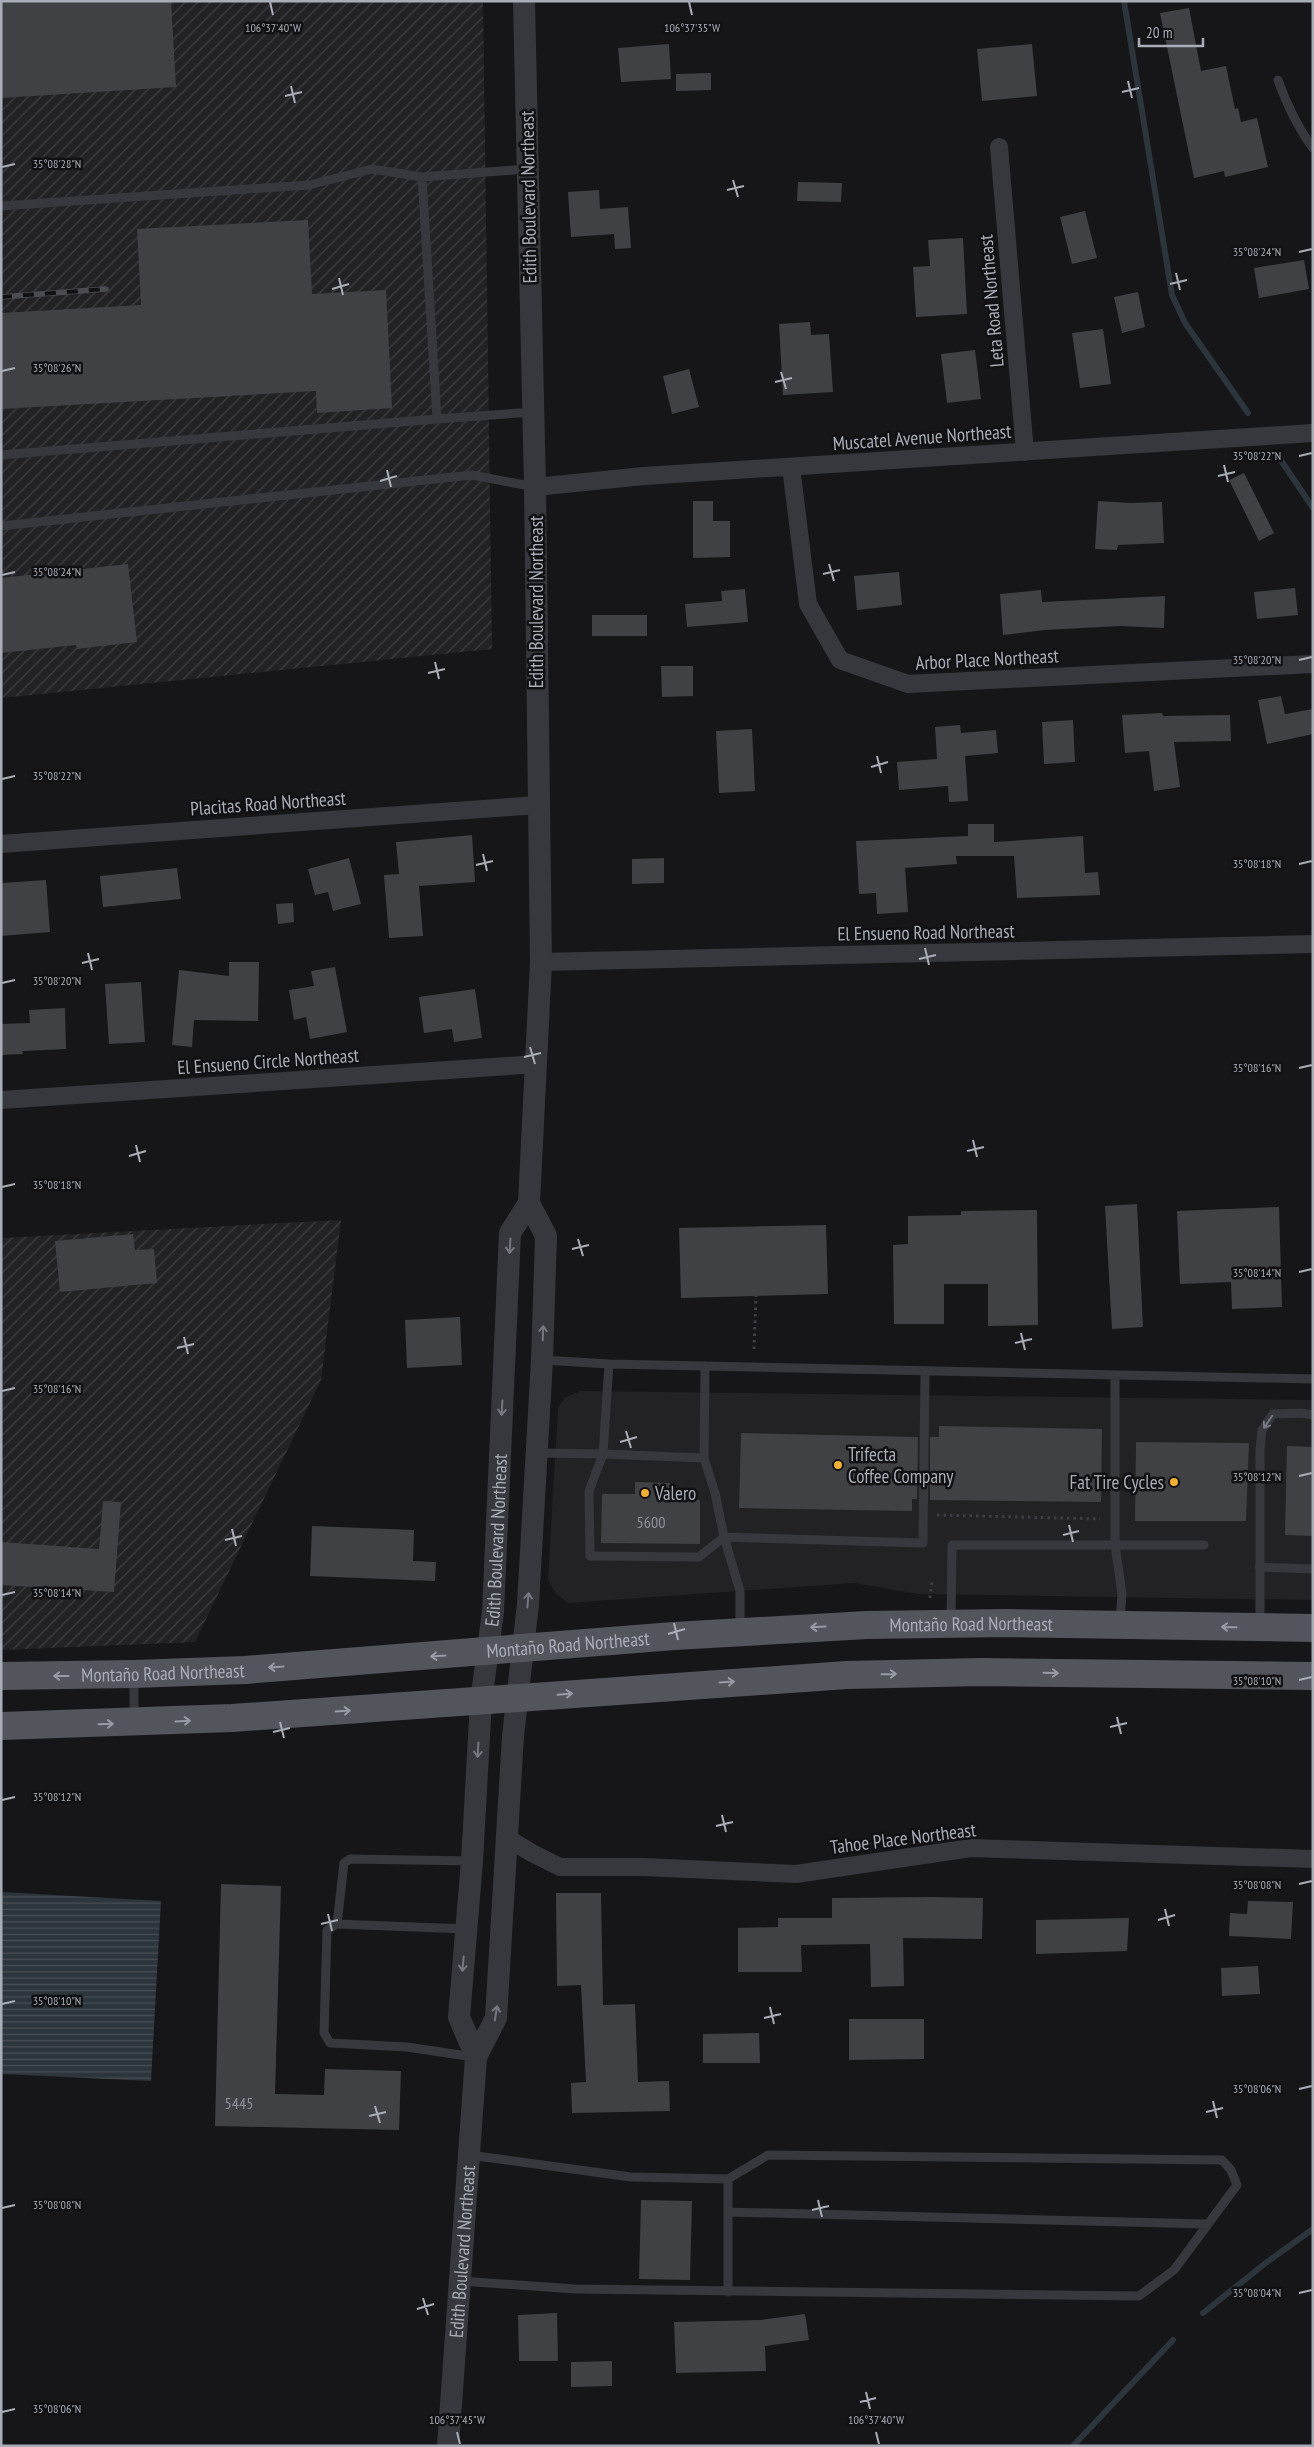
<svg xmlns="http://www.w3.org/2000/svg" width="1314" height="2447" viewBox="0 0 1314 2447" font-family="'PT Sans Narrow',sans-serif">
	<defs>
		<pattern id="industrial-furrows" width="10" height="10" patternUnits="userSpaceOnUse" patternTransform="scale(1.25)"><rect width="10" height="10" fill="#222225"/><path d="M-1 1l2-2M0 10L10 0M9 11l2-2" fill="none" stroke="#3f3f43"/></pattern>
		<pattern id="water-rules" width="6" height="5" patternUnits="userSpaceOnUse" patternTransform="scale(1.25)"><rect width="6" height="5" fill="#2c353c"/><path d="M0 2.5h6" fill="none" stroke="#485056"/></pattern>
	</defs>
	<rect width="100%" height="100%" fill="#161618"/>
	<path fill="#222225" d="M 580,1391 L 1313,1400 L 1313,1600 L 918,1594 L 854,1583 L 568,1603 L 555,1593 L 548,1579 L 558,1408 L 564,1398 Z"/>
	<path fill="url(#industrial-furrows)" d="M 1,1 L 483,1 L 492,649 L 1,698 Z
		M 341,1220 L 321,1380 L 195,1642 L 1,1650 L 1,1238 Z"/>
	<path fill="url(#water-rules)" d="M 1,1892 L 161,1901 L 151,2081 L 1,2074 Z"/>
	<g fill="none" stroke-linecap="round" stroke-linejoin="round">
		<path stroke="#2c353c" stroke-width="6" d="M 1124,1 L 1172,295 L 1185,323 L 1248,413
			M 1276,453 L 1313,508
			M 1203,2313 L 1267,2262 L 1313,2229
			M 1073,2446 L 1173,2340"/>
	</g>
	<path fill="#404145" d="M 1,1 L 171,1 L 176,87 L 1,98 Z
		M 1189,8 L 1201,71 L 1226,66 L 1235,109 L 1238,108 L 1241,122 L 1257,118 L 1268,167 L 1225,177 L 1224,171 L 1194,178 L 1160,13 Z
		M 669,44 L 671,79 L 621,82 L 618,48 Z
		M 1032,44 L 1037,96 L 982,101 L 977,49 Z
		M 711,73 L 711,90 L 676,91 L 676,74 Z
		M 798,182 L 842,183 L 841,202 L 797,201 Z
		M 599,190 L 600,209 L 628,207 L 631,248 L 615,249 L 614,234 L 571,237 L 568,192 Z
		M 1085,211 L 1097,258 L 1072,264 L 1060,217 Z
		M 308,220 L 312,294 L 386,290 L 392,408 L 317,413 L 316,391 L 1,409 L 1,313 L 141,305 L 137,229 Z
		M 963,238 L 967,314 L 916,317 L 913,267 L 930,266 L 928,240 Z
		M 1304,260 L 1309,289 L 1259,298 L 1254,268 Z
		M 1138,292 L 1145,327 L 1122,333 L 1114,297 Z
		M 810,322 L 811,335 L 829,334 L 833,392 L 783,395 L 779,324 Z
		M 1103,329 L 1111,384 L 1080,388 L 1072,333 Z
		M 975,350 L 981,399 L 947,403 L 941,354 Z
		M 689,369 L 699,407 L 672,414 L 663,376 Z
		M 1244,473 L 1274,533 L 1259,541 L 1229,480 Z
		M 693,501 L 713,501 L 713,521 L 730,521 L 730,557 L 693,558 Z
		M 1098,501 L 1131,503 L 1162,502 L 1164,543 L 1118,545 L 1117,550 L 1095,549 Z
		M 128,564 L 137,642 L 77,649 L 76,645 L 1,653 L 1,578 Z
		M 899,572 L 902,605 L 857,610 L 854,576 Z
		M 1295,588 L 1298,615 L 1257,619 L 1254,592 Z
		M 745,589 L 748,622 L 687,627 L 685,604 L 722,601 L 721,591 Z
		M 1041,590 L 1042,602 L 1165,596 L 1164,628 L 1120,626 L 1045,630 L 1003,635 L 1000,594 Z
		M 592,615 L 647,615 L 647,636 L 592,636 Z
		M 661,666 L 693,666 L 693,696 L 662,697 Z
		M 1281,696 L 1285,714 L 1313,709 L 1313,734 L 1267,744 L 1258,700 Z
		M 1162,713 L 1163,716 L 1230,715 L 1231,741 L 1174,742 L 1180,787 L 1154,791 L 1149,751 L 1125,753 L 1122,715 Z
		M 1073,720 L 1075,762 L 1044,764 L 1042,722 Z
		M 960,725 L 961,733 L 996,730 L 998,753 L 965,756 L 968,801 L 949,802 L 948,786 L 899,790 L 897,762 L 937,759 L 935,727 Z
		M 752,729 L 755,791 L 719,793 L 716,731 Z
		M 968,824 L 994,824 L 994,842 L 1083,836 L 1085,873 L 1098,872 L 1100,895 L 1017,898 L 1014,856 L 956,856 L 957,864 L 905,868 L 908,912 L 877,914 L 876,893 L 859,894 L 856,841 L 968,836 Z
		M 472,835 L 475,882 L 419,886 L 423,936 L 389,938 L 384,875 L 399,874 L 396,842 Z
		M 349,858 L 361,904 L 333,911 L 328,892 L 315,895 L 308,869 Z
		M 664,858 L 664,883 L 632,884 L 632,859 Z
		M 177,868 L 181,899 L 103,907 L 100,876 Z
		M 46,880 L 50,932 L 1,936 L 1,883 Z
		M 293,903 L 294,922 L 278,924 L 276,904 Z
		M 229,962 L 259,962 L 258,1021 L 194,1020 L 192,1047 L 172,1045 L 179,970 L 229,976 Z
		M 335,967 L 347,1032 L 310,1039 L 306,1017 L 294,1020 L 289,990 L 314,986 L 311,971 Z
		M 141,982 L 145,1042 L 109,1044 L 105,984 Z
		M 475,989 L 482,1038 L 454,1042 L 452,1029 L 424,1033 L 419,997 Z
		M 65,1008 L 66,1049 L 22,1051 L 23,1054 L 1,1055 L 1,1024 L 30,1023 L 29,1010 Z
		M 1137,1204 L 1143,1327 L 1112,1329 L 1105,1206 Z
		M 1279,1207 L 1282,1307 L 1232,1309 L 1231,1282 L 1180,1284 L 1177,1211 Z
		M 1037,1210 L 1038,1325 L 988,1326 L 988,1284 L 944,1284 L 944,1324 L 894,1324 L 893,1245 L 908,1244 L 908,1216 L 961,1215 L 961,1211 Z
		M 826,1225 L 828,1294 L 681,1298 L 679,1228 Z
		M 133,1234 L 135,1250 L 154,1249 L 157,1283 L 60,1292 L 55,1241 Z
		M 460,1317 L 462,1365 L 407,1368 L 405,1320 Z
		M 939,1426 L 1102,1429 L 1101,1502 L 930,1500 L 930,1437 L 939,1437 Z
		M 741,1433 L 918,1437 L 917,1499 L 912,1499 L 912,1511 L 739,1508 Z
		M 1136,1442 L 1249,1443 L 1246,1521 L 1135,1521 Z
		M 1287,1446 L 1313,1447 L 1313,1536 L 1285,1535 Z
		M 635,1482 L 670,1483 L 670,1500 L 700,1500 L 700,1544 L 601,1543 L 602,1494 L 635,1494 Z
		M 103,1501 L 121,1502 L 114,1592 L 1,1585 L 1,1542 L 99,1549 Z
		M 312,1526 L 414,1530 L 413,1561 L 436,1562 L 435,1581 L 310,1576 Z
		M 221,1884 L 281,1886 L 275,2094 L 324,2095 L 325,2069 L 401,2071 L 399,2130 L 215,2126 Z
		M 556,1893 L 601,1893 L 603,2005 L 635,2004 L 638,2082 L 669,2081 L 670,2111 L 572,2113 L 571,2083 L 586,2082 L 581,1985 L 557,1986 Z
		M 929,1897 L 983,1898 L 982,1939 L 903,1938 L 904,1986 L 871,1987 L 870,1944 L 801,1945 L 802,1972 L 738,1972 L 738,1928 L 778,1927 L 778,1918 L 832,1918 L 832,1898 Z
		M 1248,1901 L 1293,1902 L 1291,1939 L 1229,1936 L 1230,1913 L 1247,1914 Z
		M 1129,1918 L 1127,1951 L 1036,1954 L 1036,1920 Z
		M 1258,1966 L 1260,1994 L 1222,1996 L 1221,1968 Z
		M 849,2019 L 924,2019 L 924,2059 L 849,2060 Z
		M 759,2033 L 760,2063 L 703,2063 L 703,2034 Z
		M 641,2200 L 692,2201 L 690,2280 L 639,2279 Z
		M 557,2313 L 558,2361 L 519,2361 L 518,2315 Z
		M 805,2314 L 809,2340 L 765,2346 L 766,2371 L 676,2373 L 674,2322 L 761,2320 Z
		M 612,2361 L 612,2386 L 571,2387 L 571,2362 Z"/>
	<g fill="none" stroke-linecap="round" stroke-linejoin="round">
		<path stroke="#3d3f44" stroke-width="3" stroke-dasharray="2.5 4" stroke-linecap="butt" d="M 754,1349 L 756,1296
			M 937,1515 L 1100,1519
			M 930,1598 L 932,1581"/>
		<path stroke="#37383d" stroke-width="9" d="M 1278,80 C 1287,105 1297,127 1313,148
			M 527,169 L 422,177 L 437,419 L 533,412
			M 1,206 L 309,185 L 372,169 L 422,177
			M 1,455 L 437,419
			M 1,526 L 472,475 L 535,487
			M 609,1364 L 1313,1379
			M 1115,1375 L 1115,1545 L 1204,1545
			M 539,1453 L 603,1454 L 609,1364 L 543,1360
			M 704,1458 L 705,1366
			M 1259,1567 L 1313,1569
			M 951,1620 L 952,1545 L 1115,1545 L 1122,1594 L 1120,1621
			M 1260,1623 L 1260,1450 L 1262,1430 L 1273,1414 L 1301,1413 L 1313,1415
			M 740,1629 L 740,1591 L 724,1537 L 715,1493 L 704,1458 L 603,1454 L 589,1491 L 590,1556 L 699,1557 L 724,1537 L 923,1543 L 925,1371
			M 134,1676 L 134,1718
			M 337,1924 L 344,1863 L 350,1859 L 471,1861
			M 466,1929 L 337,1924 L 327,1930 L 324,2033 L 330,2043 L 407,2047 L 474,2057
			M 728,2179 L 728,2292
			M 728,2212 L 1208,2224
			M 460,2281 L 575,2289 L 1139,2296 L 1174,2270 L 1237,2185 L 1231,2170 L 1222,2160 L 768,2155 L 728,2179 L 631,2177 L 469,2155"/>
		<path stroke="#37383d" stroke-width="18" d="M 999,147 L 1025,452
			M 791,467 L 808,604 L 840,660 L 908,684 L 1313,664
			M 535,487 L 644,476 L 1313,433
			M 1,844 L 537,805
			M 541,962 L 1313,944
			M 1,1100 L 538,1064
			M 507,1838 L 532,1853 L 560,1867 L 644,1867 L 796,1874 L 971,1848 L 1313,1859"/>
		<g stroke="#37383d" stroke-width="22">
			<path id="s1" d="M 476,2057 L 459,2017 L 472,1861 L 481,1701 L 493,1612 L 510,1233 L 529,1203 L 541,962 L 535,487 L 524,1"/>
			<path id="s2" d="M 448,2446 L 476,2057 L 496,2018 L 513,1736 L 528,1604 L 542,1360 L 546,1236 L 529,1203"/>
		</g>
		<g stroke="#53555c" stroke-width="28">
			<path id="s3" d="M 1,1676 L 134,1674 L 245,1670 L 674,1636 L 867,1625 L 1007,1623 L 1313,1628"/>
			<path d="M 1,1726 L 232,1718 L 847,1675 L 981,1672 L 1313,1676"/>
		</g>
		<g stroke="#4a4c52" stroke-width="5.5">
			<path id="rail" d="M 1,297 L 106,289"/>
		</g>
		<use href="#rail" stroke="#111113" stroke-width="4" stroke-dasharray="11" stroke-linecap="butt"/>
	</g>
	<defs><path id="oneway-shaft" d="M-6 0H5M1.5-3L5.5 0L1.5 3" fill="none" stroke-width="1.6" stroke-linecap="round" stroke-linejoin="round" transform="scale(1.25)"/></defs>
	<g stroke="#757881">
		<use href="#oneway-shaft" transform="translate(510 1246) rotate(93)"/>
		<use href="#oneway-shaft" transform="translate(543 1333) rotate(-88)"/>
		<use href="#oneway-shaft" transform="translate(502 1408) rotate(93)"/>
		<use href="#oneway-shaft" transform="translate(1268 1422) rotate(124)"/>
		<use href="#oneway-shaft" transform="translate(528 1600) rotate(-85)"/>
		<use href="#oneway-shaft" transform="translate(478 1750) rotate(93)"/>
		<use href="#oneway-shaft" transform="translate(463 1964) rotate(95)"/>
		<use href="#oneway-shaft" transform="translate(496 2013) rotate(-81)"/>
	</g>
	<g stroke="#979ba6">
		<use href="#oneway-shaft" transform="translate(818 1627) rotate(177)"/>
		<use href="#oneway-shaft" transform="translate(1229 1627) rotate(-179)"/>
		<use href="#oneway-shaft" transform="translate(438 1656) rotate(176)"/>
		<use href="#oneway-shaft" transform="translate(276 1667) rotate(176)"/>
		<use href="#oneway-shaft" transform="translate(1051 1673) rotate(1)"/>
		<use href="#oneway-shaft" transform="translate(889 1674) rotate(-1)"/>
		<use href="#oneway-shaft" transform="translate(61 1676) rotate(180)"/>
		<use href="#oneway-shaft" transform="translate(727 1682) rotate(-4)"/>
		<use href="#oneway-shaft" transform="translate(565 1694) rotate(-5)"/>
		<use href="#oneway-shaft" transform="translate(343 1711) rotate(-4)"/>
		<use href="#oneway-shaft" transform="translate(183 1721) rotate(-3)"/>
		<use href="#oneway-shaft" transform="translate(106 1724) rotate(-2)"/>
	</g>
	<path fill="none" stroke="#a8adb8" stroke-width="2" d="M 270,2 L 273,15M 689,2 L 692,15M 1128,81 L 1132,98M 291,86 L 295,103M 1122,92 L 1139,88M 285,96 L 302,92M 2,167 L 15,164M 733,180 L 738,197M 727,190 L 744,186M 1299,252 L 1312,249M 1176,273 L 1180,290M 339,278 L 343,295M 1170,284 L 1187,280M 332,289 L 349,284M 2,371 L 15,368M 781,372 L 786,389M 775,382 L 792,378M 1299,456 L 1312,453M 1224,465 L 1228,482M 387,470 L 391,487M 1218,476 L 1235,472M 380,481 L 397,476M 829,564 L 834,581M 823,574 L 840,570M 2,575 L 15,572M 1299,660 L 1312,657M 435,662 L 439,679M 428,673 L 445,669M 877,756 L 881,773M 871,767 L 888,762M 2,779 L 15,776M 483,854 L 487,871M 1299,864 L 1312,861M 476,865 L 493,861M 925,948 L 929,965M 88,953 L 92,970M 919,959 L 936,955M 82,963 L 99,959M 2,983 L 15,980M 530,1047 L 535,1064M 524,1057 L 541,1053M 1299,1068 L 1312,1065M 973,1140 L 977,1157M 136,1145 L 140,1162M 967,1151 L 984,1147M 129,1156 L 146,1151M 2,1187 L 15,1184M 578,1239 L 583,1256M 572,1249 L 589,1245M 1299,1272 L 1312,1269M 1021,1333 L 1025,1350M 184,1337 L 188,1354M 1015,1343 L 1032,1339M 177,1348 L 194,1344M 2,1391 L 15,1388M 626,1431 L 631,1448M 620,1442 L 637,1437M 1299,1476 L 1312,1473M 1069,1525 L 1073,1542M 232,1529 L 236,1546M 1063,1535 L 1079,1531M 225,1540 L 242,1536M 2,1595 L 15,1592M 674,1623 L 678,1640M 668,1634 L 685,1629M 1299,1680 L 1312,1677M 1117,1717 L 1121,1734M 280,1722 L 284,1738M 1110,1727 L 1127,1723M 273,1732 L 290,1728M 2,1800 L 15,1797M 722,1815 L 726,1832M 716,1826 L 733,1822M 1299,1884 L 1312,1881M 1165,1909 L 1169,1926M 328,1914 L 332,1931M 1158,1920 L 1175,1915M 321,1924 L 338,1920M 2,2004 L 15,2001M 770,2007 L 774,2024M 764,2018 L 781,2014M 1299,2089 L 1312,2086M 1213,2101 L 1217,2118M 375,2106 L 380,2123M 1206,2112 L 1223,2108M 369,2116 L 386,2112M 818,2200 L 822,2217M 2,2208 L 15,2205M 812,2210 L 829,2206M 1299,2293 L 1312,2290M 423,2298 L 428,2315M 417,2309 L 434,2304M 866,2392 L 870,2409M 860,2402 L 876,2398M 2,2412 L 15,2409M 457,2432 L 460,2444M 876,2432 L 879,2444"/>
	<g fill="#f2b134" stroke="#111113" stroke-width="2">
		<circle cx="838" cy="1465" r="5"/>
		<circle cx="1174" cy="1482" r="5"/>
		<circle cx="645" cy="1493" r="5"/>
	</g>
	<g text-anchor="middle" stroke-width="5" stroke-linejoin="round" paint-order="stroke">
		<g font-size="16" fill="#8e929b">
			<text x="651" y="1528">5600</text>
			<text x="239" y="2109">5445</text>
		</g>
		<g font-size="19" fill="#a8adb8" stroke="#111113">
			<text transform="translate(528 197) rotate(-91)" y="7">Edith Boulevard Northeast</text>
			<text transform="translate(991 301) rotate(-95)" y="7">Leta Road Northeast</text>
			<text transform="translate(922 437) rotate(-4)" y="7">Muscatel Avenue Northeast</text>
			<text transform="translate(536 602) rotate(-90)" y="7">Edith Boulevard Northeast</text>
			<text transform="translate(987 659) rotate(-3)" y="7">Arbor Place Northeast</text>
			<text transform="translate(268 803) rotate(-4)" y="7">Placitas Road Northeast</text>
			<text transform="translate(926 932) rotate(-1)" y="7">El Ensueno Road Northeast</text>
			<text transform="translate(268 1061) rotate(-4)" y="7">El Ensueno Circle Northeast</text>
			<text dy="7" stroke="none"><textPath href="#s1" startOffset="522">Edith Boulevard Northeast</textPath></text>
			<text dy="7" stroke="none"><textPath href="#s3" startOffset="972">Montaño Road Northeast</textPath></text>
			<text dy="7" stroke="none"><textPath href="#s3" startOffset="568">Montaño Road Northeast</textPath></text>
			<text dy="7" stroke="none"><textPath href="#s3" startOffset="162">Montaño Road Northeast</textPath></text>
			<text transform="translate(903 1838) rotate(-7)" y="7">Tahoe Place Northeast</text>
			<text dy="7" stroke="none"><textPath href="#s2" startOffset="195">Edith Boulevard Northeast</textPath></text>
		</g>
		<g font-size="19" fill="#a8adb8" stroke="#111113" text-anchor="start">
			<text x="848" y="1461">Trifecta<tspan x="848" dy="22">Coffee Company</tspan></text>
			<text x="1164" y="1489" text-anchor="end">Fat Tire Cycles</text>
			<text x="655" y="1500">Valero</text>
		</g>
	</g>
	<g font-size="12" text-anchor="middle" fill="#a8adb8" stroke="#111113" stroke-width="5" stroke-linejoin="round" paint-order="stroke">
		<text x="273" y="32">106°37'40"W</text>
		<text x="692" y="32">106°37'35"W</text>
		<text x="57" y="168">35°08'28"N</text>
		<text x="1257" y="256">35°08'24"N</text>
		<text x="57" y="372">35°08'26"N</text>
		<text x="1257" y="460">35°08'22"N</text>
		<text x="57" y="576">35°08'24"N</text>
		<text x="1257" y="664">35°08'20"N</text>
		<text x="57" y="780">35°08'22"N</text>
		<text x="1257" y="868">35°08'18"N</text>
		<text x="57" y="985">35°08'20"N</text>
		<text x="1257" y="1072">35°08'16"N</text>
		<text x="57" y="1189">35°08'18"N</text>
		<text x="1257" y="1277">35°08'14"N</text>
		<text x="57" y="1393">35°08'16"N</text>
		<text x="1257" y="1481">35°08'12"N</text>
		<text x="57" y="1597">35°08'14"N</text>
		<text x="1257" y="1685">35°08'10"N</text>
		<text x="57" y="1801">35°08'12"N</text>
		<text x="1257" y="1889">35°08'08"N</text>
		<text x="57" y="2005">35°08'10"N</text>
		<text x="1257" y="2093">35°08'06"N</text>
		<text x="57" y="2209">35°08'08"N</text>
		<text x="1257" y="2297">35°08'04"N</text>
		<text x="57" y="2413">35°08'06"N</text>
		<text x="457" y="2424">106°37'45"W</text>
		<text x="876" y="2424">106°37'40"W</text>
	</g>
	<rect width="1314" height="2447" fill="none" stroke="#a8adb8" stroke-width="5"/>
	<path d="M1139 38v8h64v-8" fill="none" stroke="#a8adb8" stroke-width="2.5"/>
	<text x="1146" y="38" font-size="15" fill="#a8adb8" stroke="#111113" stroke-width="4" paint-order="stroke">20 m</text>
</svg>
